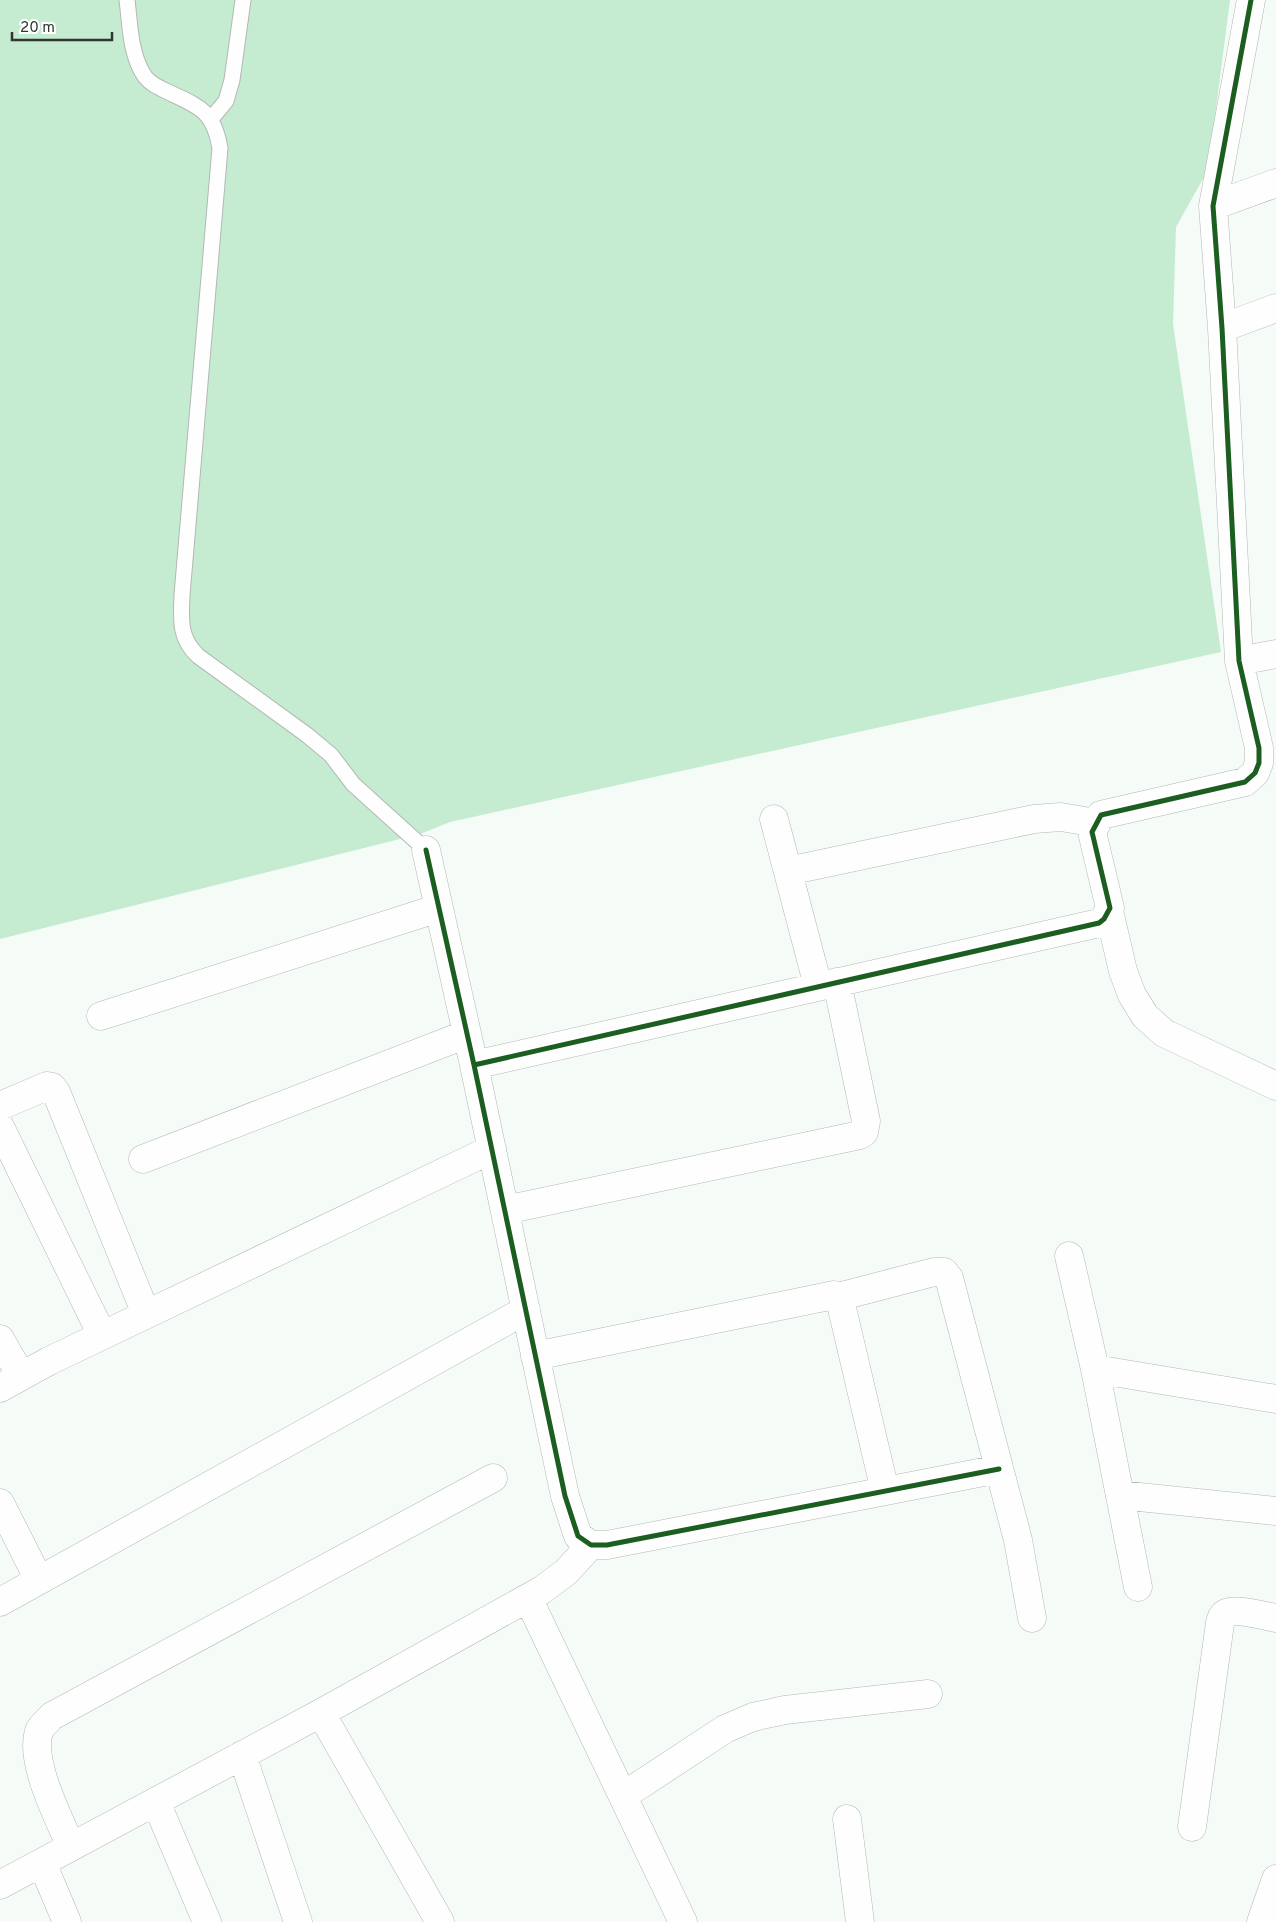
<svg xmlns="http://www.w3.org/2000/svg" width="1276" height="1922" viewBox="0 0 1276 1922" font-family="Overpass,sans-serif">
	<rect width="100%" height="100%" fill="#f5fbf6"/>
	<path fill="#c5ecd0" d="M 0,0 L 1230,0 L 1208,170 L 1176,227 L 1173,324 L 1221,652 L 450,822 L 420,834 L 0,939 Z"/>
	<g fill="none" stroke-linecap="round" stroke-linejoin="round">
		<g stroke="#b3b8b4" stroke-width="17">
			<path id="service" d="M 127,0 C 130,24 130,50 142,72 C 146,80 153,85 162,89 C 196,106 213,107 220,148 L 182,595 C 181,620 179,638 198,656 L 307,735 L 331,755 L 353,784 L 426,850
				M 211,119 L 226,101 L 232,80 L 243,0"/>
		</g>
		<g stroke="#b3b8b4" stroke-width="29">
			<path id="minor" d="M 1213,206 L 1276,183
				M 1222,328 L 1276,308
				M 1239,661 L 1276,654
				M 774,819 L 818,986
				M 426,850 L 474,1065 L 565,1496 L 578,1536 L 591,1545 L 607,1545 L 999,1469
				M 788,871 L 1034,819 L 1061,817 L 1096,823
				M 1109,911 L 1123,971 L 1132,995 L 1145,1016 L 1164,1033 L 1276,1086
				M 101,1016 L 439,908
				M 474,1065 L 1099,923 L 1104,919 L 1110,908 L 1092,832 L 1101,815 L 1245,782 L 1255,773 L 1259,763 L 1259,748 L 1239,661 L 1222,328 L 1213,206 L 1251,0
				M 0,1106 L 47,1086 L 52,1087 L 56,1092 L 146,1314
				M 0,1127 L 102,1335
				M 143,1159 L 467,1034
				M 505,1210 L 860,1135 L 864,1132 L 866,1121 L 837,982
				M 1069,1256 L 1095,1369 L 1138,1587
				M 838,1297 L 934,1272 L 944,1272 L 949,1278 L 1018,1540 L 1032,1618
				M 0,1339 L 21,1376
				M 535,1356 L 834,1295 L 838,1297 L 841,1304 L 885,1491
				M 1095,1369 L 1276,1399
				M 0,1388 L 49,1361 L 492,1149
				M 1120,1495 L 1276,1511
				M 0,1503 L 39,1580
				M 528,1598 L 683,1922
				M 0,1602 L 526,1310
				M 321,1713 L 440,1922
				M 242,1755 L 298,1922
				M 623,1796 L 725,1729 L 753,1717 L 785,1710 L 928,1694
				M 156,1802 L 207,1922
				M 847,1819 L 860,1922
				M 1192,1827 L 1220,1623 C 1221,1619 1222,1615 1226,1613 C 1236,1608 1265,1616 1276,1618
				M 71,1847 C 59,1818 29,1762 39,1731 C 41,1726 48,1721 52,1716 L 493,1478
				M 42,1863 L 67,1922
				M 0,1885 L 321,1713 L 542,1590 L 566,1572 L 591,1545
				M 1261,1922 L 1276,1879"/>
		</g>
		<use href="#service" stroke="#fefefe" stroke-width="15"/>
		<use href="#minor" stroke="#fefefe" stroke-width="28"/>
		<g stroke="#fff" stroke-width="8">
			<path id="cycleway" d="M 426,850 L 474,1065 L 565,1496 L 578,1536 L 591,1545 L 607,1545 L 999,1469
				M 474,1065 L 1099,923 L 1104,919 L 1110,908 L 1092,832 L 1101,815 L 1245,782 L 1255,773 L 1259,763 L 1259,748 L 1239,661 L 1222,328 L 1213,206 L 1251,0"/>
		</g>
		<use href="#cycleway" stroke="#1b5e20" stroke-width="5"/>
	</g>
	<path d="M12 32v8h100v-8" fill="none" stroke="#313632" stroke-width="2.5"/>
	<text x="20" y="32" font-size="15" fill="#313632" stroke="#ffffff" stroke-width="4" paint-order="stroke">20 m</text>
</svg>
